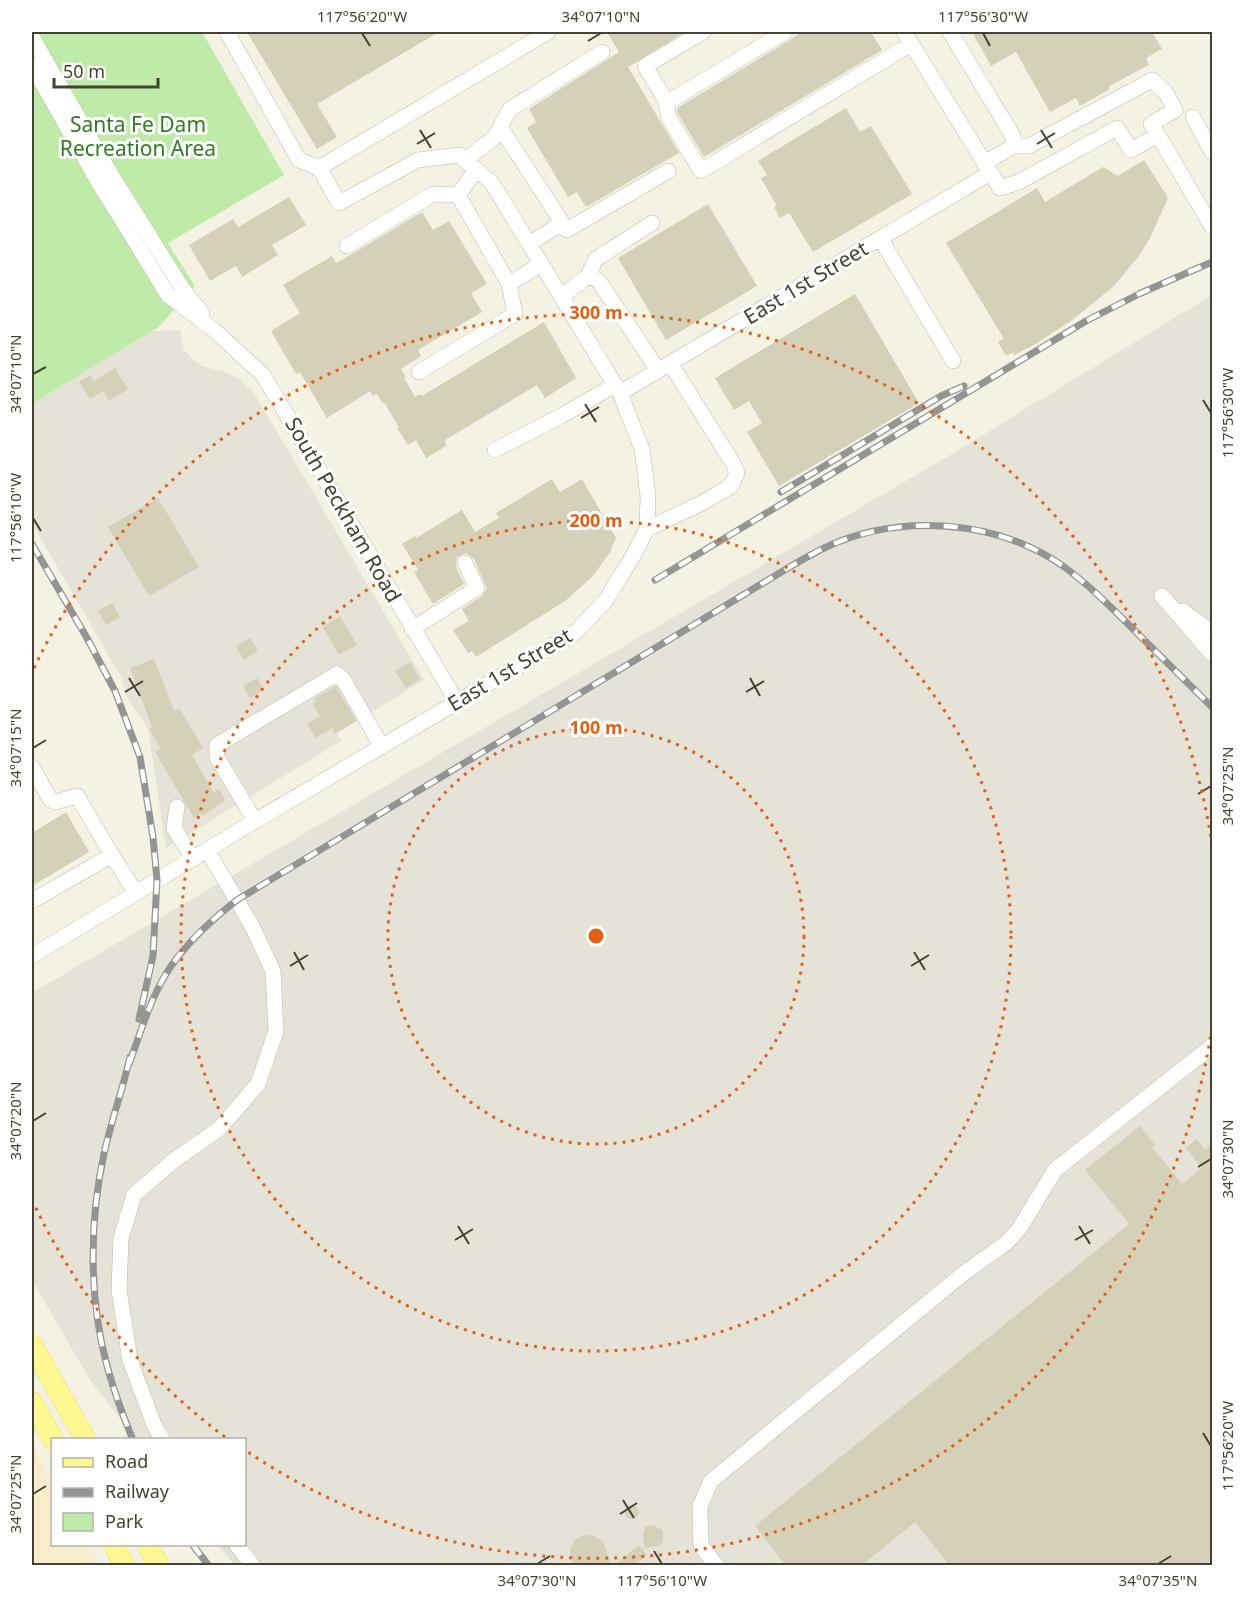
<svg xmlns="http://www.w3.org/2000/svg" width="1244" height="1597" viewBox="0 0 1244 1597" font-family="'Noto Sans',sans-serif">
	<rect width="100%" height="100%" fill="#f3f2e3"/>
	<path fill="#f8eecc" d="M 32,1443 L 52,1481 L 52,1544 L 88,1545 L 100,1565 L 32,1565 Z"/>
	<path fill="#e5e2d8" d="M 1212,295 L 1212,1565 L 234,1565 L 218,1545 L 244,1544 L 244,1440 L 136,1439 L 90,1380 L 32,1280 L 32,993 L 952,454 Z
		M 180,330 L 184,350 L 192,359 L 202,366 L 225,372 L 239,379 L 254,393 L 424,680 L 337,733 L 341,741 L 166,848 L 148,728 L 128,700 L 121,677 L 32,523 L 32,404 L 153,331 Z"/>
	<path fill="#bfeba8" d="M 32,32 L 202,32 L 284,175 L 168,243 L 195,286 L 159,327 L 32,404 Z"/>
	<path fill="#e3e2dc" d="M 532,1544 L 550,1565 L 498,1565 Z"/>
	<path fill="#d5d0b8" d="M 247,32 L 439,32 L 317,104 L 337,137 L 317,149 Z
		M 607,32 L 685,32 L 628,67 L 679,153 L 586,207 L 577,192 L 568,197 L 527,128 L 536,122 L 529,109 L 619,52 Z
		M 801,32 L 871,32 L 882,50 L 704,157 L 678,114 L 677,108 L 790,40 Z
		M 972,32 L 1152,32 L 1162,49 L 1146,58 L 1149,65 L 1109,86 L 1110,89 L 1080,106 L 1076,98 L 1050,112 L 1016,52 L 991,66 Z
		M 846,108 L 860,132 L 871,126 L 912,194 L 813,252 L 789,213 L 780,218 L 774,207 L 777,206 L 761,178 L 767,175 L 758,161 Z
		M 1144,160 L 1168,198 L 1150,238 L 1138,257 L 1113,287 L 1071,321 L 1034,345 L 1014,355 L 1013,352 L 1006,356 L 998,342 L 1004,339 L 946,243 L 1037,188 L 1045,202 L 1103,167 L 1118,176 Z
		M 289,197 L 306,225 L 272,245 L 278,255 L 242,277 L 236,266 L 210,281 L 189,245 L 233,219 L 238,227 Z
		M 708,204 L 757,286 L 666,340 L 618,258 Z
		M 422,212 L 433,230 L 449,221 L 487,284 L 471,293 L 482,312 L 418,350 L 421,356 L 401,369 L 406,377 L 404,378 L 415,397 L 421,394 L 422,396 L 544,322 L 576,378 L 545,398 L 537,385 L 445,440 L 446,446 L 426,458 L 416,440 L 408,445 L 397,428 L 399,427 L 384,402 L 382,403 L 377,394 L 373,396 L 370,391 L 327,418 L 300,372 L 296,374 L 271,331 L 300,313 L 283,285 L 332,256 L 336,263 L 352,254 Z
		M 855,294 L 919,403 L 779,486 L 747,432 L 762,423 L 749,401 L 734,410 L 715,378 Z
		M 115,368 L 128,389 L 109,401 L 103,391 L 90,399 L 79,382 L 90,375 L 94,381 Z
		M 552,479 L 560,492 L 582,479 L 616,538 L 610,552 L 593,576 L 565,601 L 476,657 L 472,651 L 468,653 L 453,630 L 469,621 L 462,609 L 482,596 L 487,589 L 474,559 L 466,553 L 457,557 L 456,567 L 464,584 L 433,604 L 414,572 L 418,570 L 402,544 L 415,536 L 416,538 L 462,510 L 475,532 L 499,518 L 496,513 Z
		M 158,498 L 199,567 L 149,596 L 108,527 Z
		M 112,603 L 120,617 L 106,625 L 98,611 Z
		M 340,616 L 357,645 L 339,655 L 323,627 Z
		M 250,638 L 258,651 L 244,660 L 236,646 Z
		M 154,659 L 174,711 L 179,708 L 203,748 L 192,755 L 214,793 L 219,789 L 225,800 L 202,816 L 201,814 L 194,818 L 155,752 L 161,749 L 149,729 L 152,727 L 130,668 Z
		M 410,662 L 420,679 L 406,688 L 395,671 Z
		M 257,678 L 264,690 L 250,698 L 243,686 Z
		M 336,686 L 356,721 L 335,734 L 332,728 L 316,738 L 307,724 L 320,716 L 313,704 L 316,702 L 314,699 Z
		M 66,812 L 89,852 L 32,886 L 32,833 Z
		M 1140,1126 L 1155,1145 L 1152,1147 L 1182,1184 L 1202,1168 L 1186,1148 L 1197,1139 L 1205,1150 L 1212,1144 L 1212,1566 L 950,1566 L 915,1522 L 861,1566 L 786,1566 L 755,1526 L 1129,1224 L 1085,1170 Z
		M625 1512a7 7 0 1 1 14 0a7 7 0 1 1-14 0Z
		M 654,1525 L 663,1531 L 663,1542 L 657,1546 L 644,1548 L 643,1536 L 645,1527 Z
		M 585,1535 L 595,1536 L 603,1542 L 612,1566 L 573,1566 L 570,1557 L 571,1547 L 576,1539 Z
		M 639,1545 L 647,1555 L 633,1566 L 613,1566 Z"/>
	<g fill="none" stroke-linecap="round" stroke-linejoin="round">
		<g stroke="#bfbca5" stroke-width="16">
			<path id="minor" d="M 227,32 L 299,160 L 319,168
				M 703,32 L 645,66 L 665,99 L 669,118 L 701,171 L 911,44
				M 904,32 L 1000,188 L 1019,182 L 1117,128 L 1131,150 L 1158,135 L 1212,227
				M 950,32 L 1013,136 L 1014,146 L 984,163
				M 32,37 L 109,171 L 182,288 L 202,313
				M 32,65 L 96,178 L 168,295 L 214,330 L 263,375 L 457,702
				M 666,103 L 785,32
				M 1193,117 L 1212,152
				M 500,127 L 567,230 L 668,171
				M 1014,146 L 1029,146 L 1152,80 L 1166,93 L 1175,110 L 1151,124 L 1158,135
				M 465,160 L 494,138 L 510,109 L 602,52
				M 476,170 L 458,195 L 509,284
				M 880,238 L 953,361
				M 529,244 L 562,223
				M 347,246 L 433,194 L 458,195
				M 588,276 L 596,259 L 652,223
				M 561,297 L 588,276 L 598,280 L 658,370
				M 419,372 L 515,314 L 509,284 L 541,264
				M 620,393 L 990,173
				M 495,450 L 561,416 L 615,385
				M 647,529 L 702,503 L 731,486 L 737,473 L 734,465 L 670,363
				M 1162,596 L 1212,654
				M 1183,611 L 1212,632
				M 412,629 L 477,588 L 465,563
				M 32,767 L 50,799 L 55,802 L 77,796 L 112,855 L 32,901
				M 177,807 L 174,828 L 193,859
				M 255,821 L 217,757 L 217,745 L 337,674 L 343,679 L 382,747
				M 112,855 L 136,893
				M 32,956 L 255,821 L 576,632 L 606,600 L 633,556 L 647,529 L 648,496 L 642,449 L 620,393 L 492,183 L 459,155 L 418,160 L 339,203 L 319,168 L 548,32
				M 163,1440 L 154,1425 L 130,1360 L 119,1290 L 121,1238 L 134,1195 L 173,1161 L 219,1129 L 258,1084 L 276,1031 L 273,971 L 252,926 L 207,850
				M 236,1544 L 253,1566
				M 717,1566 L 701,1546 L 700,1506 L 711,1481 L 964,1273 L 1006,1243 L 1019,1229 L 1055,1170 L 1212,1046"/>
		</g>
		<g stroke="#ede057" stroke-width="21">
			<path id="major" d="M 32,1345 L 86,1440
				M 32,1402 L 53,1440
				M 113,1544 L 125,1566
				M 147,1544 L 159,1566"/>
		</g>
		<use href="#minor" stroke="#fff" stroke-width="15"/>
		<use href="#major" stroke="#fff790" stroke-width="20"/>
		<g stroke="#949494" stroke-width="7">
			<path id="rail" d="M 781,492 L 941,396 L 964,386
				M 32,544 L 87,638 L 115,691 L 140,757 L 153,837 L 157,880 L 153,956 L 139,1019
				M 655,580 L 1086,321 L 1141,293 L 1212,262
				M 130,1057 C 123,1089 111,1121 104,1154 C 89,1222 89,1299 107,1366 C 114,1391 123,1416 133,1440
				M 129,1064 C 142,1029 153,988 177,958 C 194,936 215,917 237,900 L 788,568 C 800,561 812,554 824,548 C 898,513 996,519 1063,566 C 1089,585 1112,608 1134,630 C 1160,656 1186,681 1212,707
				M 192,1544 L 209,1566"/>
		</g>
		<use href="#rail" stroke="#fff" stroke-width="4.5" stroke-dasharray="14" stroke-linecap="butt"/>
	</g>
	<path fill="none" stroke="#454233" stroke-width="2" d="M 362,33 L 370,46M 983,33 L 990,46M 588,41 L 601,33M 420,130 L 431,148M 1041,130 L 1052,148M 417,144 L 435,133M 1037,144 L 1055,133M 33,374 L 46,367M 1203,400 L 1211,413M 585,404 L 596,422M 581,418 L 599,407M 33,518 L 41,531M 129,678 L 140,696M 750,678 L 760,696M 125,692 L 143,681M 746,692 L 764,681M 33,748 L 46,740M 1198,794 L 1211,786M 294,952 L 304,970M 914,952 L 925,970M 290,966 L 308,955M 911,966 L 929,955M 33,1121 L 46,1113M 1198,1167 L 1211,1159M 458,1226 L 469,1244M 1079,1226 L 1090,1244M 455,1240 L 473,1229M 1075,1240 L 1093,1230M 1203,1433 L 1211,1446M 33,1494 L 46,1486M 623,1500 L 634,1518M 620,1514 L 637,1503M 654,1551 L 662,1564M 537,1564 L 550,1556M 1158,1564 L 1171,1556"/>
	<g fill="none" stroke="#e36114" stroke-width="3" stroke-dasharray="3 6">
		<circle cx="596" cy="936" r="208"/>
		<circle cx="596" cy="936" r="415"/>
		<path d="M1212 1028A623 623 0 0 1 248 1452M225 1437A623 623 0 0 1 34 1204M34 668A623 623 0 0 1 1212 844"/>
	</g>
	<g text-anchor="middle" stroke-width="6" stroke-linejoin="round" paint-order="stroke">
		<g font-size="21" fill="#317c22" stroke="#fff">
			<text x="138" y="132">Santa Fe Dam<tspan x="138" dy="24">Recreation Area</tspan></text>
		</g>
		<g font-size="21" fill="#454233" stroke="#fff">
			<text transform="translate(806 283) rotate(-31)" y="7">East 1st Street</text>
			<text transform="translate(343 510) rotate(60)" y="7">South Peckham Road</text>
			<text transform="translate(510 670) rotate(-31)" y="7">East 1st Street</text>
		</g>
	</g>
	<circle cx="596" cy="936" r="9" fill="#e36114" stroke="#fff" stroke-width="3"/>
	<g font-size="18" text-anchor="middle" font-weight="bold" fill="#e36114" stroke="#fff" stroke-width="6" stroke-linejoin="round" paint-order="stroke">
		<text x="596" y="319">300 m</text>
		<text x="596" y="527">200 m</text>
		<text x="596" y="734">100 m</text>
	</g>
	<rect width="1244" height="1597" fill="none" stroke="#ffffff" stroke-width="66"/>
	<rect x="51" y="1438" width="195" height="108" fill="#ffffff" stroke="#b5b3ad" stroke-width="1.5"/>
	<rect x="63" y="1458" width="30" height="9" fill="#fff790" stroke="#b5b3ad" stroke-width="1.5"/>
	<text x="105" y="1468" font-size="18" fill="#454233">Road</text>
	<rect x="63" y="1488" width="30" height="9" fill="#949494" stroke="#b5b3ad" stroke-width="1.5"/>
	<text x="105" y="1498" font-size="18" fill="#454233">Railway</text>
	<rect x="63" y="1513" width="30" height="18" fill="#bfeba8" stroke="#b5b3ad" stroke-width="1.5"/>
	<text x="105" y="1528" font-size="18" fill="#454233">Park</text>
	<path d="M54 78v9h104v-9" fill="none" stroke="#454233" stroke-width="3"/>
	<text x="63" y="78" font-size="18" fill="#454233" stroke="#ffffff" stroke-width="4.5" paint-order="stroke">50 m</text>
	<rect x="33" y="33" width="1178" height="1531" fill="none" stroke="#454233" stroke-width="2"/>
	<g font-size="15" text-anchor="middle" fill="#454233">
		<text x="362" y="22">117°56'20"W</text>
		<text x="601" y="22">34°07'10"N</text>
		<text x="983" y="22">117°56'30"W</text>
		<text transform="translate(16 374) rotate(-90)" y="5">34°07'10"N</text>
		<text transform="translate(1228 413) rotate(-90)" y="5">117°56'30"W</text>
		<text transform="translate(16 518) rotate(-90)" y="5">117°56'10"W</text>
		<text transform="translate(16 748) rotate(-90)" y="5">34°07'15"N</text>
		<text transform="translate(1228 786) rotate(-90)" y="5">34°07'25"N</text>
		<text transform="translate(16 1121) rotate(-90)" y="5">34°07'20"N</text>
		<text transform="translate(1228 1159) rotate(-90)" y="5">34°07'30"N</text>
		<text transform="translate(1228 1446) rotate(-90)" y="5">117°56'20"W</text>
		<text transform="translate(16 1494) rotate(-90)" y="5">34°07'25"N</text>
		<text x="537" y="1586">34°07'30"N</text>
		<text x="662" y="1586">117°56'10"W</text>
		<text x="1158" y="1586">34°07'35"N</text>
	</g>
</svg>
